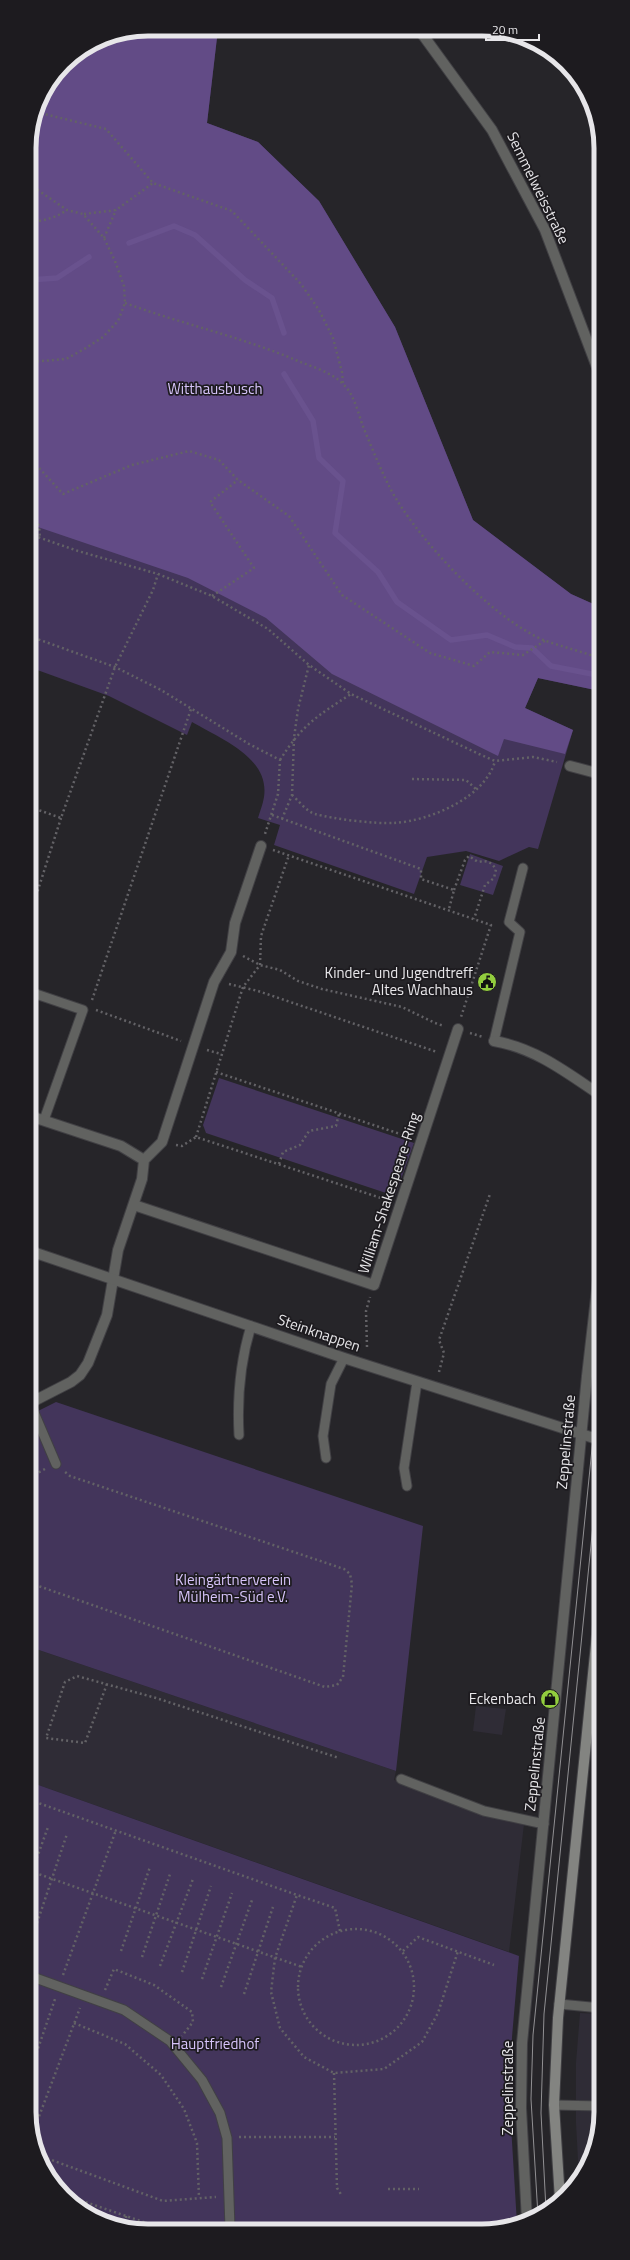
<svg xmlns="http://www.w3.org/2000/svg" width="630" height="2260" viewBox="0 0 630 2260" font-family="'Titillium Web',sans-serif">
	<rect width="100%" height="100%" fill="#262529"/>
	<path fill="#2f2c36" d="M 30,1647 L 396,1771 L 394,1780 L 524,1824 L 509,1952 L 30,1782 Z
		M 476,1706 L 506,1709 L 502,1735 L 473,1731 Z
		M 580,2013 L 601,2014 L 601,2120 L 592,2158 L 579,2179 L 576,2123 L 576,2063 Z"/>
	<path fill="#43355b" d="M 148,29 L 218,29 L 207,123 L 258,142 L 319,201 L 395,327 L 473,520 L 571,594 L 600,607 L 600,691 L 538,678 L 525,708 L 573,730 L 538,849 L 529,847 L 499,861 L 466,851 L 427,857 L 414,894 L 274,845 L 280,825 L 258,818 C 260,811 263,804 264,797 C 270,757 219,738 192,722 L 187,735 L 109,696 L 29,667 L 29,140 L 38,102 L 64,64 L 102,38 Z
		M 470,854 L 503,866 L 493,895 L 460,885 Z
		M 219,1078 L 414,1143 L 395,1196 L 206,1133 L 203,1125 Z
		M 56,1402 L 423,1526 L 396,1771 L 30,1647 L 30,1415 Z
		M 30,1782 L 519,1956 L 512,2037 L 510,2109 L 517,2224 L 498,2230 L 124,2229 L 89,2215 L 64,2196 L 41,2165 L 30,2128 Z"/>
	<path fill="#624b86" d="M 148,29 L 218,29 L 207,123 L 258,142 L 319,201 L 395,327 L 473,520 L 571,594 L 600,607 L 600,691 L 538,678 L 525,708 L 573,730 L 565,754 L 504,739 L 498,756 L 332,674 L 266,618 L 188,578 L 29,524 L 29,140 L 38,102 L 64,64 L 102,38 Z"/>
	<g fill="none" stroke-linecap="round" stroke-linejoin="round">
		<path stroke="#69528e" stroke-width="5.5" d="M 129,243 L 174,226 L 195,235 L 245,280 L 272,298 L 284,333
			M 29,280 L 57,278 L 89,257
			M 284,374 L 313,421 L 319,458 L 343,481 L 335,533 L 378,572 L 397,602 L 451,640 L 487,635 L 515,647 L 532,648 L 551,666 L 592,674"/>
		<g stroke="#414044" stroke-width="11">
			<path id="service" d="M 30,992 L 83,1010 L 44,1120
				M 494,1041 L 520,932 L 509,922 L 523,868
				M 30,1403 L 56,1464
				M 239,1435 C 237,1398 240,1362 251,1326
				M 326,1458 L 323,1436 L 331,1384 L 344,1358
				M 407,1486 L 404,1468 L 417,1382
				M 401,1779 L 484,1811 L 544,1824
				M 30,1976 L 124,2010 L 170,2041 L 202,2080 L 220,2113 L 227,2138 L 230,2229
				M 559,2004 L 601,2008
				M 554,2105 L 601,2106"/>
		</g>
		<g stroke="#414044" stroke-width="12">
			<path id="minor" d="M 420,31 L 492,130 L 545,230 L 600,375
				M 570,766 L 600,774
				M 494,1041 C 535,1048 566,1072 600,1095
				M 30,1116 L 121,1146 L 144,1160
				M 134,1205 L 374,1285 L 458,1029
				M 30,1403 L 71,1382 L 80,1375 L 88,1363 L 107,1315 L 118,1250 L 142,1179 L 144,1160 L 162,1142 L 214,982 L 231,952 L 235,923 L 261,846
				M 527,2221 L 521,2108 L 522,2043 L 587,1376 L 600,1263"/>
		</g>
		<g stroke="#414044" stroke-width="12">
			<path id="tertiary" d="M 30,1251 L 344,1358 L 600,1440"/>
		</g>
		<g stroke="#414044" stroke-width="12">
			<path id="secondary" d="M 560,2200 L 554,2105 L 558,2018 L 601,1595"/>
		</g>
		<path stroke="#636266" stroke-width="2.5" stroke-dasharray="2 3" stroke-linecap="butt" d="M 36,112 L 106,129 L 153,183 L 232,211 L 301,284 L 319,310 L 333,338 L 342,372 L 343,383
			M 29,184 L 67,210 L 83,214 L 104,238 L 115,261 L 124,286 L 125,303 L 118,321 L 103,337 L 86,348 L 66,359 L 29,362
			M 84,214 L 116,210 L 153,183
			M 29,222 C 44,221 55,218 67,210
			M 104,238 L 116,210
			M 125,303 C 182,324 242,337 298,361 C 313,367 331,372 343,384 C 355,395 358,414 364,429 C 372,448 380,468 389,486 C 415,537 493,620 546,641 C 564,647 582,652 600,658
			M 29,457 L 63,494 L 132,465 L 189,451 L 219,460 L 238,480 L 289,516 L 342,595 L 430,653 L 474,666 L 490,652 L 523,655 L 546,640
			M 29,506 L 39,526 L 40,538
			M 29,534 L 78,551 L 158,574 L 212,596 L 268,629 L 309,665 L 351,694 L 479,754 L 495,761 L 533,757 L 557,762
			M 212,596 L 254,568 L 210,502 L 238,480
			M 29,636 L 115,667 L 161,690 L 249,744 L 280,760 L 278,794 L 265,834
			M 280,760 C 302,725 317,716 351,694
			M 412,779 L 466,780 L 477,790
			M 292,795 C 298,800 307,812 315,814 C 334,819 374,824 394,823 C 429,821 485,798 495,761
			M 30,807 L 61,818 L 115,667 L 153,590 L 158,574
			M 272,815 L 421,869 L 421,879 L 454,890 L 449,909
			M 282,819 L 292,795 L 294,738 L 298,709 L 309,665
			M 273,850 L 491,925 L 461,1017
			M 454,890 L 465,860 L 469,856 L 478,862 C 487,860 491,862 496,869 L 494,878 L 485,885 L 474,919
			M 30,915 L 61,818
			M 243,956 L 260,965 L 280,970 L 298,981 L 322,989 L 402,1007 L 435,1023 L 444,1026
			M 229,984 L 258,991 L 437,1052
			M 92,1000 L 191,709
			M 96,1010 L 181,1041
			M 470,1033 L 483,1037
			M 207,1050 L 221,1054
			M 216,1072 L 409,1137
			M 196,1137 L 243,987 L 260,965 L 261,936 L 289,855
			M 176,1145 L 182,1146 L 196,1137 L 387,1200
			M 279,1164 L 283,1152 L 300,1145 L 309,1131 L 336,1126 L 339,1114
			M 367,1347 L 366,1311 L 370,1297
			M 439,1372 L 444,1353 L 439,1340 L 490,1194
			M 30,1477 L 45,1469
			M 30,1583 L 325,1687 L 337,1685 L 343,1677 L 352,1584 L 350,1574 L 344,1569 L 70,1476 L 65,1472
			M 107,1684 L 85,1743 L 46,1738 L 65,1682 L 77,1676 L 156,1698 L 339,1758
			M 30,1800 L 297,1895
			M 30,1871 L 302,1967
			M 30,1877 L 48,1827
			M 37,1923 L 67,1834
			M298 1987a58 58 0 1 1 116 0a58 58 0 1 1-116 0Z
			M 340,1931 L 335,1908 L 297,1895 L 275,1958 L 271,1992 L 280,2028 L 304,2057 L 334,2073 L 384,2069 L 422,2042 L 438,2013 L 458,1951
			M 121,1951 L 150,1867
			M 403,1951 L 418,1937 L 494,1965
			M 142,1957 L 170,1874
			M 160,1966 L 193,1879
			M 182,1972 L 211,1886
			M 63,1975 L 116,1830
			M 202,1979 L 232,1893
			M 221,1987 L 252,1900
			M 105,1990 L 114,1969 L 154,1985 L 192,2012 L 193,2022 L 182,2036
			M 244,1994 L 273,1907
			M 74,2023 L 125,2044 L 161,2075 L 184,2109 L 197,2143 L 199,2198
			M 30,2072 L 55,1999
			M 334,2073 L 337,2188 L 342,2196
			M 32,2135 L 80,2008
			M 239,2137 L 335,2137
			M 38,2155 L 163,2201 L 216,2197
			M 388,2189 L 419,2189
			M 62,2194 L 158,2227 L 217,2225
			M 126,2216 L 127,2229"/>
		<use href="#service" stroke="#616260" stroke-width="9"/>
		<use href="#minor" stroke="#616260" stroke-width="10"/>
		<use href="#tertiary" stroke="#616260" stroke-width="10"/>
		<use href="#secondary" stroke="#838481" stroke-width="10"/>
		<path stroke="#919093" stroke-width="1" d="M 546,2210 L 541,2113 L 544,2014 L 600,1455
			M 538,2216 L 531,2099 L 533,2035 L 600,1369"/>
	</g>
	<defs>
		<g id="civic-disc" transform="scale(1)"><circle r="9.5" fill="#92cd3e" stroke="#1d1b1f"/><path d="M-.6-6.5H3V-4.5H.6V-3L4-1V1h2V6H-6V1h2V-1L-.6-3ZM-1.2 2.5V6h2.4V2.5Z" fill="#111"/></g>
		<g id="shop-disc" transform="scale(1)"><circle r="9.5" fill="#92cd3e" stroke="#1d1b1f"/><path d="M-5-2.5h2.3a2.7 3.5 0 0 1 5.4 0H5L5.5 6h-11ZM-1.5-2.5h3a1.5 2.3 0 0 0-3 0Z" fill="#111"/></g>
	</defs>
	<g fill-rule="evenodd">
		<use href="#civic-disc" x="487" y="982"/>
		<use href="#shop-disc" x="550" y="1699"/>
	</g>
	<g text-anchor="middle" stroke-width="3.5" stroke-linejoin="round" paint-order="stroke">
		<g font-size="15" fill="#e7e6e9" stroke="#1d1b1f">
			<text transform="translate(538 188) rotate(64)" y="5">Semmelweisstraße</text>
			<text transform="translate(389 1193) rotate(-72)" y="5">William-Shakespeare-Ring</text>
			<text transform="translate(319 1333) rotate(19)" y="5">Steinknappen</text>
			<text transform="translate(566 1442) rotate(-85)" y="5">Zeppelinstraße</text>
			<text transform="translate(535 1764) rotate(-84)" y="5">Zeppelinstraße</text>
			<text transform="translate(508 2088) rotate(-90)" y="5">Zeppelinstraße</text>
		</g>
		<g font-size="15" fill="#d7c4fa" stroke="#1d1b1f">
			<text x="215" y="394">Witthausbusch</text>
			<text x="233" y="1585">Kleingärtnerverein<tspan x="233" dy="17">Mülheim-Süd e.V.</tspan></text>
			<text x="215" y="2049">Hauptfriedhof</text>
		</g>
		<g font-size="15" fill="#e7e6e9" stroke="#1d1b1f" text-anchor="end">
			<text x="473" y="978">Kinder- und Jugendtreff<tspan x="473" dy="17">Altes Wachhaus</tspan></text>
			<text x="536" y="1704">Eckenbach</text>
		</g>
	</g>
	<path d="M0 0H630V2260H0ZM148 36H482A112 112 0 0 1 594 148V2112A112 112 0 0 1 482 2224H148A112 112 0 0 1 36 2112V148A112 112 0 0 1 148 36Z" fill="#1d1b1f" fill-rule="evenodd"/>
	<path fill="none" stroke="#e7e6e9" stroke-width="5" d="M148 36H482A112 112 0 0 1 594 148V2112A112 112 0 0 1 482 2224H148A112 112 0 0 1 36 2112V148A112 112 0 0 1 148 36Z"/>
	<path d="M486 34v6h53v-6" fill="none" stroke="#e7e6e9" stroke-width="2"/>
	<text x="492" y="34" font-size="12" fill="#e7e6e9" stroke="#1d1b1f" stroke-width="3" paint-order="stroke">20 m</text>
</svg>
